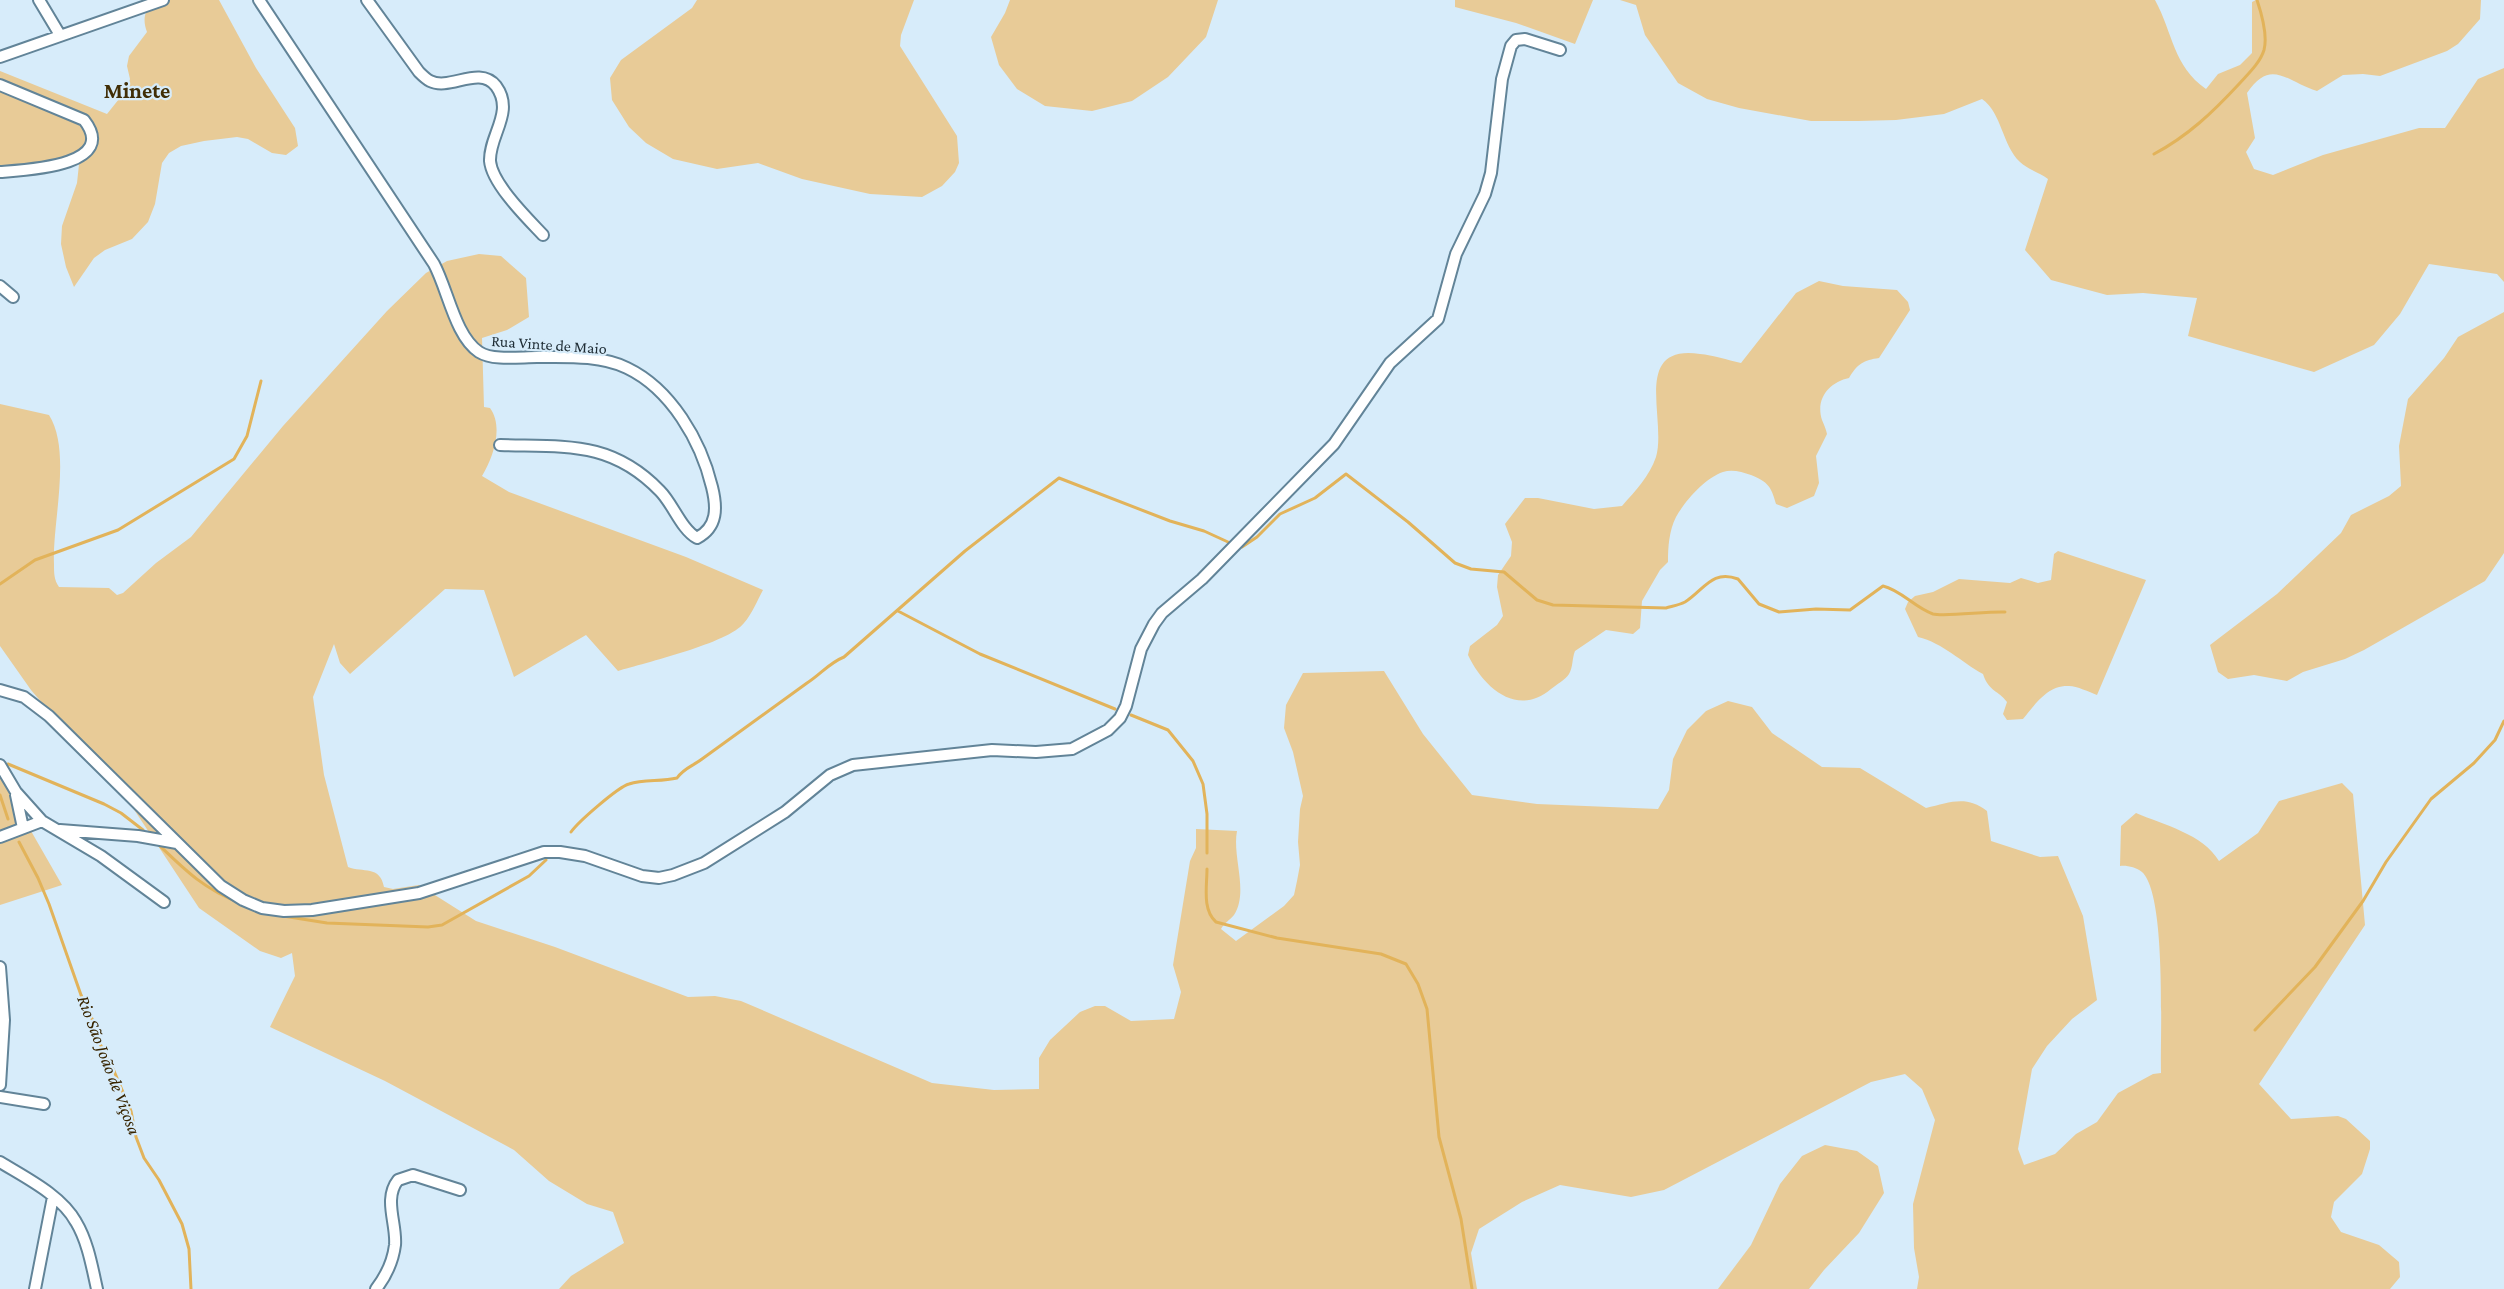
<svg xmlns="http://www.w3.org/2000/svg" width="2504" height="1289" viewBox="0 0 2504 1289" font-family="'Crimson Pro',serif">
	<rect width="100%" height="100%" fill="#d7ecfa"/>
	<path fill="#e8cb97" d="M 153,0 L 219,0 L 256,68 L 295,128 L 298,146 L 286,155 L 272,153 L 248,139 L 237,137 L 204,141 L 181,146 L 169,153 L 162,163 L 155,204 L 148,222 L 132,239 L 105,250 L 94,258 L 74,287 L 66,267 L 61,244 L 62,226 L 77,183 L 80,155 L 0,169 L 0,71 L 107,114 L 127,89 L 130,79 L 127,66 L 129,56 L 147,32 C 142,18 145,12 153,0 Z
		M 697,0 L 914,0 L 901,35 L 900,46 L 957,136 L 959,163 L 955,172 L 942,186 L 922,197 L 870,194 L 802,179 L 758,163 L 717,169 L 673,159 L 646,143 L 629,127 L 612,100 L 610,78 L 621,60 L 692,8 Z
		M 1010,0 L 1218,0 L 1206,37 L 1168,77 L 1132,101 L 1092,111 L 1045,106 L 1017,89 L 999,65 L 991,37 L 1005,13 Z
		M 1455,0 L 1593,0 L 1575,44 L 1516,23 L 1455,7 Z
		M 1620,0 L 2155,0 C 2173,33 2173,66 2206,89 L 2218,74 L 2240,65 L 2252,53 L 2252,2 L 2256,0 L 2481,0 L 2480,19 L 2458,44 L 2447,51 L 2380,76 L 2363,74 L 2343,75 L 2317,91 C 2287,82 2271,57 2247,93 L 2255,138 L 2246,152 L 2254,169 L 2273,175 L 2323,155 L 2419,128 L 2445,128 L 2478,79 L 2504,68 L 2504,282 L 2497,274 L 2429,264 L 2400,314 L 2374,345 L 2314,372 L 2188,336 L 2197,298 L 2143,293 L 2107,295 L 2051,280 L 2025,250 L 2048,179 C 2040,173 2027,169 2020,162 C 2002,145 2002,113 1982,99 L 1944,114 L 1896,120 L 1858,121 L 1811,121 L 1739,108 L 1707,99 L 1678,83 L 1645,35 L 1636,5 Z
		M 479,254 L 501,256 L 526,278 L 529,317 L 507,330 L 482,338 L 484,407 L 490,408 C 504,427 493,458 482,476 L 509,492 L 686,557 L 763,590 C 757,601 752,614 744,623 C 729,643 644,663 618,671 L 586,635 L 514,677 L 484,590 L 445,589 L 350,674 L 340,663 L 334,644 L 313,697 L 324,775 L 348,867 C 363,873 380,865 384,887 L 393,889 L 419,885 L 476,921 L 555,947 L 688,997 L 715,996 L 741,1001 L 932,1083 L 994,1090 L 1039,1089 L 1039,1058 L 1050,1040 L 1080,1012 L 1095,1006 L 1105,1006 L 1131,1021 L 1174,1019 L 1181,992 L 1173,965 L 1190,861 L 1196,848 L 1196,829 L 1237,831 C 1232,857 1249,892 1234,915 C 1230,920 1224,923 1221,929 L 1236,941 L 1284,906 L 1294,895 L 1297,881 L 1300,865 L 1298,842 L 1300,809 L 1303,796 L 1293,752 L 1284,728 L 1286,705 L 1303,673 L 1384,671 L 1423,734 L 1472,795 L 1537,804 L 1658,809 L 1669,790 L 1673,759 L 1687,730 L 1706,711 L 1728,701 L 1752,707 L 1772,733 L 1822,767 L 1860,768 L 1926,808 C 1950,802 1967,795 1987,811 L 1991,841 L 2040,857 L 2058,856 L 2083,916 L 2097,1000 L 2072,1019 L 2047,1046 L 2032,1069 L 2018,1149 L 2024,1165 L 2055,1154 L 2076,1134 L 2097,1122 L 2118,1093 L 2153,1074 L 2161,1073 C 2160,1036 2167,895 2142,872 C 2136,867 2126,865 2120,866 L 2121,826 L 2136,813 C 2164,825 2203,834 2219,861 L 2258,833 L 2279,801 L 2342,783 L 2353,794 L 2365,925 L 2259,1084 L 2291,1119 L 2338,1116 L 2346,1119 L 2370,1141 L 2370,1149 L 2362,1174 L 2334,1202 L 2331,1217 L 2341,1232 L 2379,1245 L 2399,1262 L 2400,1277 L 2390,1289 L 1917,1289 L 1919,1277 L 1914,1248 L 1913,1204 L 1935,1120 L 1922,1089 L 1905,1074 L 1871,1082 L 1664,1190 L 1631,1197 L 1560,1185 L 1522,1202 L 1479,1229 L 1471,1253 L 1477,1289 L 559,1289 L 571,1276 L 624,1243 L 613,1212 L 587,1204 L 549,1181 L 514,1150 L 385,1081 L 270,1027 L 295,976 L 292,953 L 281,958 L 260,951 L 199,908 L 133,808 L 31,690 L 0,646 L 0,404 L 49,415 C 72,451 52,523 54,564 C 54,573 54,580 59,587 L 109,588 L 117,595 L 123,593 L 156,563 L 191,537 L 283,426 L 387,311 L 426,273 L 447,261 Z
		M 1819,281 L 1843,286 L 1897,290 L 1908,302 L 1910,310 L 1879,358 C 1864,360 1857,364 1849,378 C 1830,382 1815,398 1822,420 C 1824,425 1826,429 1827,434 L 1816,456 L 1819,483 L 1814,496 L 1787,508 L 1776,504 C 1771,486 1768,482 1751,475 C 1742,472 1732,469 1723,472 C 1705,478 1685,501 1676,517 C 1669,531 1668,547 1668,562 L 1660,570 L 1642,601 L 1640,628 L 1633,634 L 1606,630 L 1575,651 C 1572,658 1573,668 1569,674 C 1566,679 1556,685 1551,689 C 1517,718 1483,687 1468,655 L 1470,646 L 1497,625 L 1503,616 L 1497,587 L 1498,575 L 1511,556 L 1512,542 L 1505,524 L 1525,498 L 1538,498 L 1594,509 L 1622,506 C 1636,490 1649,477 1656,457 C 1667,420 1631,344 1700,354 C 1713,355 1727,360 1741,363 L 1796,293 Z
		M 2504,312 L 2504,553 L 2485,581 L 2364,650 L 2345,659 L 2303,672 L 2287,681 L 2254,675 L 2228,679 L 2218,672 L 2210,645 L 2277,594 L 2341,533 L 2351,515 L 2389,496 L 2401,486 L 2399,446 L 2408,399 L 2444,358 L 2458,337 Z
		M 2058,551 L 2146,580 L 2097,695 C 2089,692 2077,686 2069,686 C 2047,685 2035,705 2023,719 L 2007,720 L 2003,714 L 2007,702 C 1998,690 1989,692 1983,674 C 1961,662 1943,643 1918,637 L 1905,609 L 1908,602 L 1915,596 L 1933,592 L 1959,579 L 2010,583 L 2021,578 L 2038,583 L 2051,580 L 2054,554 Z
		M 0,777 L 62,885 L 0,905 Z
		M 1825,1145 L 1857,1151 L 1878,1166 L 1884,1193 L 1859,1233 L 1824,1270 L 1809,1289 L 1718,1289 L 1751,1245 L 1780,1184 L 1802,1156 Z"/>
	<g fill="none" stroke-linecap="round" stroke-linejoin="round">
		<path stroke="#e2b35a" stroke-width="3" d="M 2154,154 C 2188,136 2213,112 2239,84 C 2248,74 2260,63 2264,50 C 2268,35 2262,15 2257,0
			M 1242,547 L 1257,537 L 1280,514 L 1315,498 L 1346,474 L 1408,522 L 1455,563 L 1471,569 L 1504,572 L 1537,600 L 1553,605 L 1666,608 C 1673,606 1679,605 1685,602 C 1704,590 1712,569 1738,579 L 1759,604 L 1779,612 L 1816,609 L 1850,610 L 1883,586 C 1901,590 1915,608 1933,614 C 1945,617 1988,611 2005,612
			M 0,584 L 35,560 L 118,530 L 234,459 L 247,436 L 261,381
			M 898,611 L 980,654 L 1115,709
			M 1131,715 L 1168,730 L 1193,761 L 1203,784 L 1207,814 L 1207,853
			M 8,764 L 104,804 L 121,813 L 143,830
			M 0,795 L 8,819
			M 571,832 C 578,822 618,787 629,784 C 644,779 661,782 677,778 C 684,768 693,766 702,759 C 737,734 772,708 807,683 C 821,674 829,663 844,657 L 965,551 L 1059,478 L 1170,521 L 1204,531 L 1228,542
			M 19,842 L 38,878 L 49,904 L 81,995 L 93,1021 L 97,1038 L 114,1071 L 131,1111 L 136,1137 L 144,1158 L 159,1180 L 182,1224 L 189,1249 L 191,1289
			M 159,845 C 186,871 204,889 240,903
			M 1207,869 C 1207,886 1202,910 1216,922 L 1277,938 L 1381,954 L 1406,964 L 1418,984 L 1427,1009 L 1439,1137 L 1461,1219 L 1472,1289
			M 283,916 L 327,923 L 428,927 L 442,925 L 529,876 L 546,860
			M 2255,1030 L 2315,967 L 2363,901 L 2386,862 L 2431,799 L 2474,763 L 2495,740 L 2504,721"/>
		<g stroke="#628498" stroke-width="14">
			<path id="minor" d="M 39,0 L 60,35
				M 259,0 L 434,264 C 448,290 455,336 479,352 C 493,361 520,357 537,357 C 566,357 600,355 627,368 C 671,389 701,441 712,487 C 717,507 718,527 697,538 C 681,529 673,504 660,491 C 611,440 564,447 500,445
				M 367,0 L 419,72 C 422,75 426,79 430,81 C 450,91 479,65 496,86 C 515,112 489,135 490,161 C 492,184 528,219 543,235
				M 0,57 L 163,0
				M 0,85 L 84,120 C 120,166 26,170 0,172
				M 0,286 L 13,297
				M 0,690 L 24,697 L 49,716 L 221,886 L 243,900 L 262,908 L 284,911 L 312,910 L 419,893 L 544,852 L 560,852 L 585,856 L 642,876 L 659,878 L 673,875 L 704,863 L 785,812 L 830,775 L 853,765 L 992,750 L 1036,752 L 1072,749 L 1108,730 L 1120,718 L 1126,706 L 1141,649 L 1154,624 L 1162,613 L 1202,579 L 1334,444 L 1390,363 L 1438,319 L 1456,254 L 1485,194 L 1491,173 L 1502,79 L 1511,46 L 1516,40 L 1525,39 L 1560,50
				M 0,765 L 16,792 L 42,821 L 101,856 L 164,902
				M 16,795 L 23,828
				M 60,830 L 138,836 L 177,843
				M 0,837 L 42,821
				M 0,967 L 4,1020 L 0,1085
				M 0,1097 L 44,1104
				M 0,1162 C 26,1178 61,1195 76,1222 C 88,1242 92,1267 97,1289
				M 35,1289 L 53,1197
				M 376,1289 C 386,1276 393,1261 395,1245 C 397,1224 383,1199 398,1180 L 413,1175 L 460,1190"/>
		</g>
		<use href="#minor" stroke="#fff" stroke-width="10"/>
	</g>
	<g text-anchor="middle" stroke-width="4.5" stroke-linejoin="round" paint-order="stroke">
		<g font-size="16" fill="#1e2c34" stroke="#d7ecfa">
			<text transform="translate(549 344) rotate(4)" y="6">Rua Vinte de Maio</text>
		</g>
		<g font-size="18" font-style="italic" fill="#382500" stroke="#d7ecfa">
			<text transform="translate(109 1065) rotate(69)" y="6">Rio São João de Viçosa</text>
		</g>
		<g font-size="22" font-weight="bold" fill="#412e06" stroke="#d7ecfa">
			<text x="137" y="98">Minete</text>
		</g>
	</g>
</svg>
